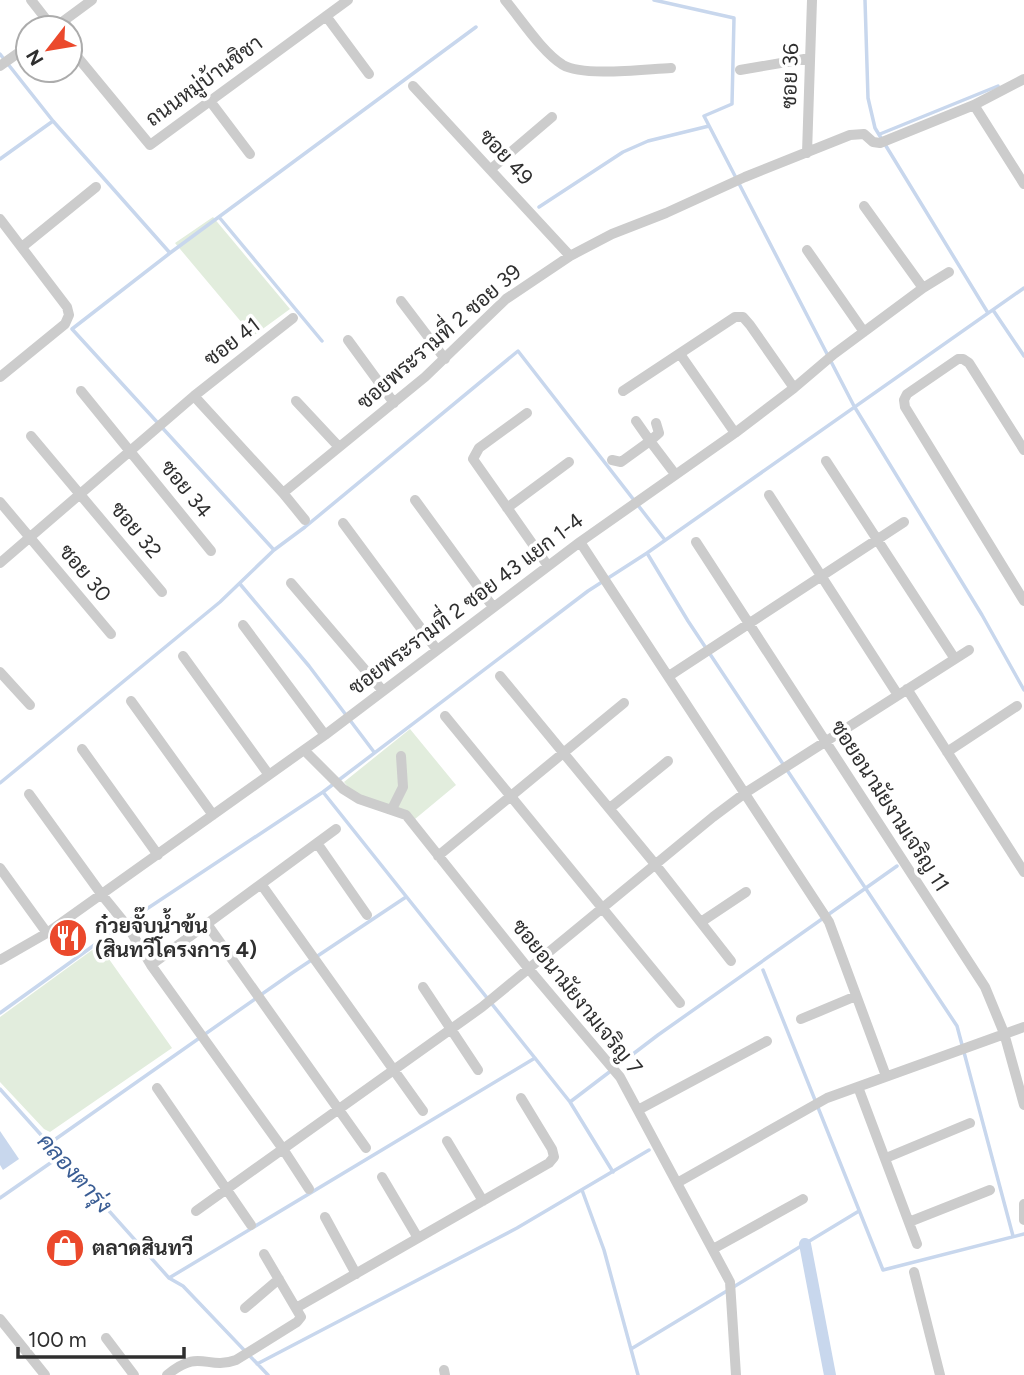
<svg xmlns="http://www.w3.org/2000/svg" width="1024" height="1375" viewBox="0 0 1024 1375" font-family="Figtree,Sarabun,sans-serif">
	<rect width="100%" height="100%" fill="#fff"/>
	<path fill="#e2eddd" d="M 213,217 L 290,309 L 253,336 L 175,243 Z
		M 410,729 L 456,785 L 409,824 L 404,819 L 360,802 L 344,782 Z
		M 99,945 L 172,1048 L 50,1132 L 44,1129 L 0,1082 L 0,1017 Z"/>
	<path fill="#c8d7ed" d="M 0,1131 L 19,1159 L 3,1170 L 0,1165 Z"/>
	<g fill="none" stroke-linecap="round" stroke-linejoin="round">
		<path stroke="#c8d7ed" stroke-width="3.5" d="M 654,0 L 734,18 L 732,104 L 704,116 L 854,406 L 982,615 L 1024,690
			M 865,0 L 868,98 L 875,128 L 988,313
			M 0,54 L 53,121 L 0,159
			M 53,121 L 170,253 L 72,329 L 274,550
			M 880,134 L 998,86
			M 539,207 L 623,152 L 648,141 L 709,126
			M 219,217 L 322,341
			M 170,253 L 476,27
			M 993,310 L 1024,356
			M 647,553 L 688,621 L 957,1026 L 1013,1236
			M 240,584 L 309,666 L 374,752
			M 0,783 L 220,602 L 274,550 L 305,527 L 518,351 L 665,540
			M 323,792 L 570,1102 L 613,1172
			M 763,970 L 883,1270 L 1024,1234
			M 0,1013 L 118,928 L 323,792 L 588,591 L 647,553 L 1024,288
			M 0,1089 L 169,1278 L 183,1286 L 268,1375
			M 570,1102 L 658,1035 L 897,866
			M 50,1143 L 292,973 L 406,897
			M 582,1190 L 604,1250 L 638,1375
			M 0,1198 L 59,1157
			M 169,1278 L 535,1058
			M 631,1349 L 859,1211
			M 257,1364 L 517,1228 L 649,1150"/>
		<path stroke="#c8d7ed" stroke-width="12" d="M 805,1244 L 830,1375"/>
		<path stroke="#ccc" stroke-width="10" d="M 31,0 L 53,28
			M 505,0 C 521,19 542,52 563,65 C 584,77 646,69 671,68
			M 326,16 L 369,74
			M 54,28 L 92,0
			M 70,48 L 150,145 L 348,0
			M 0,66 L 28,46
			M 740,70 L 810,58
			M 413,86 L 570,256
			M 210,101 L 250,154
			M 974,105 L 1024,184
			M 807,153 L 812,0
			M 491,169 L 552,117
			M 864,206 L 923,288
			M 0,219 L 67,307 L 69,315 L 65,324 L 0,377
			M 22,247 L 96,187
			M 807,250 L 864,332
			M 401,301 L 445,359
			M 348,340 L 394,403
			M 680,354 L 735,433
			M 81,391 L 211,551
			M 623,391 L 735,317 L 743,317 L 750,325 L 794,388
			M 194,396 L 293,318
			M 296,401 L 339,447
			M 527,413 L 479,448 L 473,459 L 548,566
			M 636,421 L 650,441 L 659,433 L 656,423
			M 31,436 L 162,592
			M 1024,450 L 969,363 L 963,359 L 958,359 L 907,394 L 904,400 L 905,407 L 1024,601
			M 612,460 L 621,462 L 650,441 L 675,474
			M 826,461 L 955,659
			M 283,493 L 305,520
			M 769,495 L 898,695
			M 415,500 L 493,607
			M 0,502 L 111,634
			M 507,508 L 569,462
			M 343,523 L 437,650
			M 580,542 L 829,922 L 886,1076
			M 696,542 L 985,987 L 1004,1033 L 1024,1105
			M 0,563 L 194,396 L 283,493 L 425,377 L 506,299 L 570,256 L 612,234 L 666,213 L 745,177 L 850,135 L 864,134 L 873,142 L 880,143 L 974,105 L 1024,79
			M 291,583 L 383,691
			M 243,625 L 325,735
			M 183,656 L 269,775
			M 0,672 L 30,705
			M 500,676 L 655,864 L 731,961
			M 669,676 L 904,522
			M 907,689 L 1024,872
			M 131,701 L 213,815
			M 445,716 L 680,1003
			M 82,749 L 158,855
			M 304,750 L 343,789 L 359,799 L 406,815 L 528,968 L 620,1077 L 730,1282 L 736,1375
			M 947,752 L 1017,706
			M 29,794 L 102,895 L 128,927 L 151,965 L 336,829
			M 610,808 L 668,761
			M 392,809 L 403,787 L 401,756
			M 317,843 L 367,915
			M 438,856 L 624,703
			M 0,868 L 47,933
			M 261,884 L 423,1111
			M 701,922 L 746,892
			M 207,924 L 366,1148
			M 0,960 L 47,933 L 325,735 L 580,542 L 735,433 L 794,388 L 834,354 L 923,288 L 949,272
			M 151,965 L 283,1149 L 309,1189
			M 423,987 L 478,1070
			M 801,1019 L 856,996
			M 858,1087 L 917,1244
			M 157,1088 L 251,1225
			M 638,1110 L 767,1041
			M 447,1141 L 483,1201
			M 886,1158 L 970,1123
			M 382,1177 L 418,1238
			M 677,1183 L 827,1098 L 1024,1027
			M 1024,1204 L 1024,1220
			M 196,1211 L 482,1007 L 713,817 L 745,793 L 969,650
			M 325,1217 L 356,1274
			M 909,1222 L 990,1190
			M 713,1249 L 803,1199
			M 914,1272 L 940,1375
			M 245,1308 L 279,1279
			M 296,1308 L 549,1163 L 554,1157 L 552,1149 L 521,1098
			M 0,1319 L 45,1375
			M 106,1338 L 134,1375
			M 444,1370 L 445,1375
			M 167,1375 C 201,1347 206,1371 236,1360 L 297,1322 L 301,1317 L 264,1254"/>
	</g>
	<defs>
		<g id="restaurant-disc" transform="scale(2.0125)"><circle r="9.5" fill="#eb492c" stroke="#fff"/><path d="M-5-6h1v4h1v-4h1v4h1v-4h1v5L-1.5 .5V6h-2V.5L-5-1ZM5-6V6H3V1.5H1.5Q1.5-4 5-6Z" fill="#fff"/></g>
		<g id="shop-disc" transform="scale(2.0125)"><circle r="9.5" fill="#eb492c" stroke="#fff"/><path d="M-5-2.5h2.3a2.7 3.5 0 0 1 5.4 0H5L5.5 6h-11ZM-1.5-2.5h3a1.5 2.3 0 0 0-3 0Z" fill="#fff"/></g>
	</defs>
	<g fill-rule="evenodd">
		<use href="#restaurant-disc" x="68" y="938"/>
		<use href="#shop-disc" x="65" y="1248"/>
	</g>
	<g text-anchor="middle" stroke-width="7" stroke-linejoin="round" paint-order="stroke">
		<g font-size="21" fill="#2f2f2f" stroke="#fff">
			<text transform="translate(790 76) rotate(-88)" y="7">ซอย 36</text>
			<text transform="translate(204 81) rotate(-36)" y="7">ถนนหมู่บ้านชิชา</text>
			<text transform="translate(506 157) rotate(47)" y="7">ซอย 49</text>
			<text transform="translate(439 337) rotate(-41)" y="7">ซอยพระรามที่ 2 ซอย 39</text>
			<text transform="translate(232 342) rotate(-38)" y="7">ซอย 41</text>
			<text transform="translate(186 489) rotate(51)" y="7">ซอย 34</text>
			<text transform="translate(136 530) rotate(50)" y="7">ซอย 32</text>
			<text transform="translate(85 573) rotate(50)" y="7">ซอย 30</text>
			<text transform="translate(466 604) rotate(-37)" y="7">ซอยพระรามที่ 2 ซอย 43 แยก 1-4</text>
			<text transform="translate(890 806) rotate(57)" y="7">ซอยอนามัยงามเจริญ 11</text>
			<text transform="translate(577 997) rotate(51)" y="7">ซอยอนามัยงามเจริญ 7</text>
		</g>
		<g font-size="21" font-weight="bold" fill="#2f2f2f" stroke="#fff" text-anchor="start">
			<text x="95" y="933">ก๋วยจั๊บน้ำข้น<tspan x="95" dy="24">(สินทวีโครงการ 4)</tspan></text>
			<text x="92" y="1255">ตลาดสินทวี</text>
		</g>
		<g font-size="23" font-style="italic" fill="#3a5d94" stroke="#fff">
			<text transform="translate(75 1173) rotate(48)" y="8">คลองตารุ่ง</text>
		</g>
	</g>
	<g transform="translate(49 49) rotate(239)"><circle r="33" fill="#ffffff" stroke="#acacac" stroke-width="2"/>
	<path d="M0-5L12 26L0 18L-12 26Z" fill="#eb492c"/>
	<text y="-10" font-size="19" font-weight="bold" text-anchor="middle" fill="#2f2f2f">N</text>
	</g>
	<path d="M18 1347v10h166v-10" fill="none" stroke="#2f2f2f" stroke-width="3.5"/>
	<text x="28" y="1347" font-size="21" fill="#2f2f2f" stroke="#ffffff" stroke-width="5" paint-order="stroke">100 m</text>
</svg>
